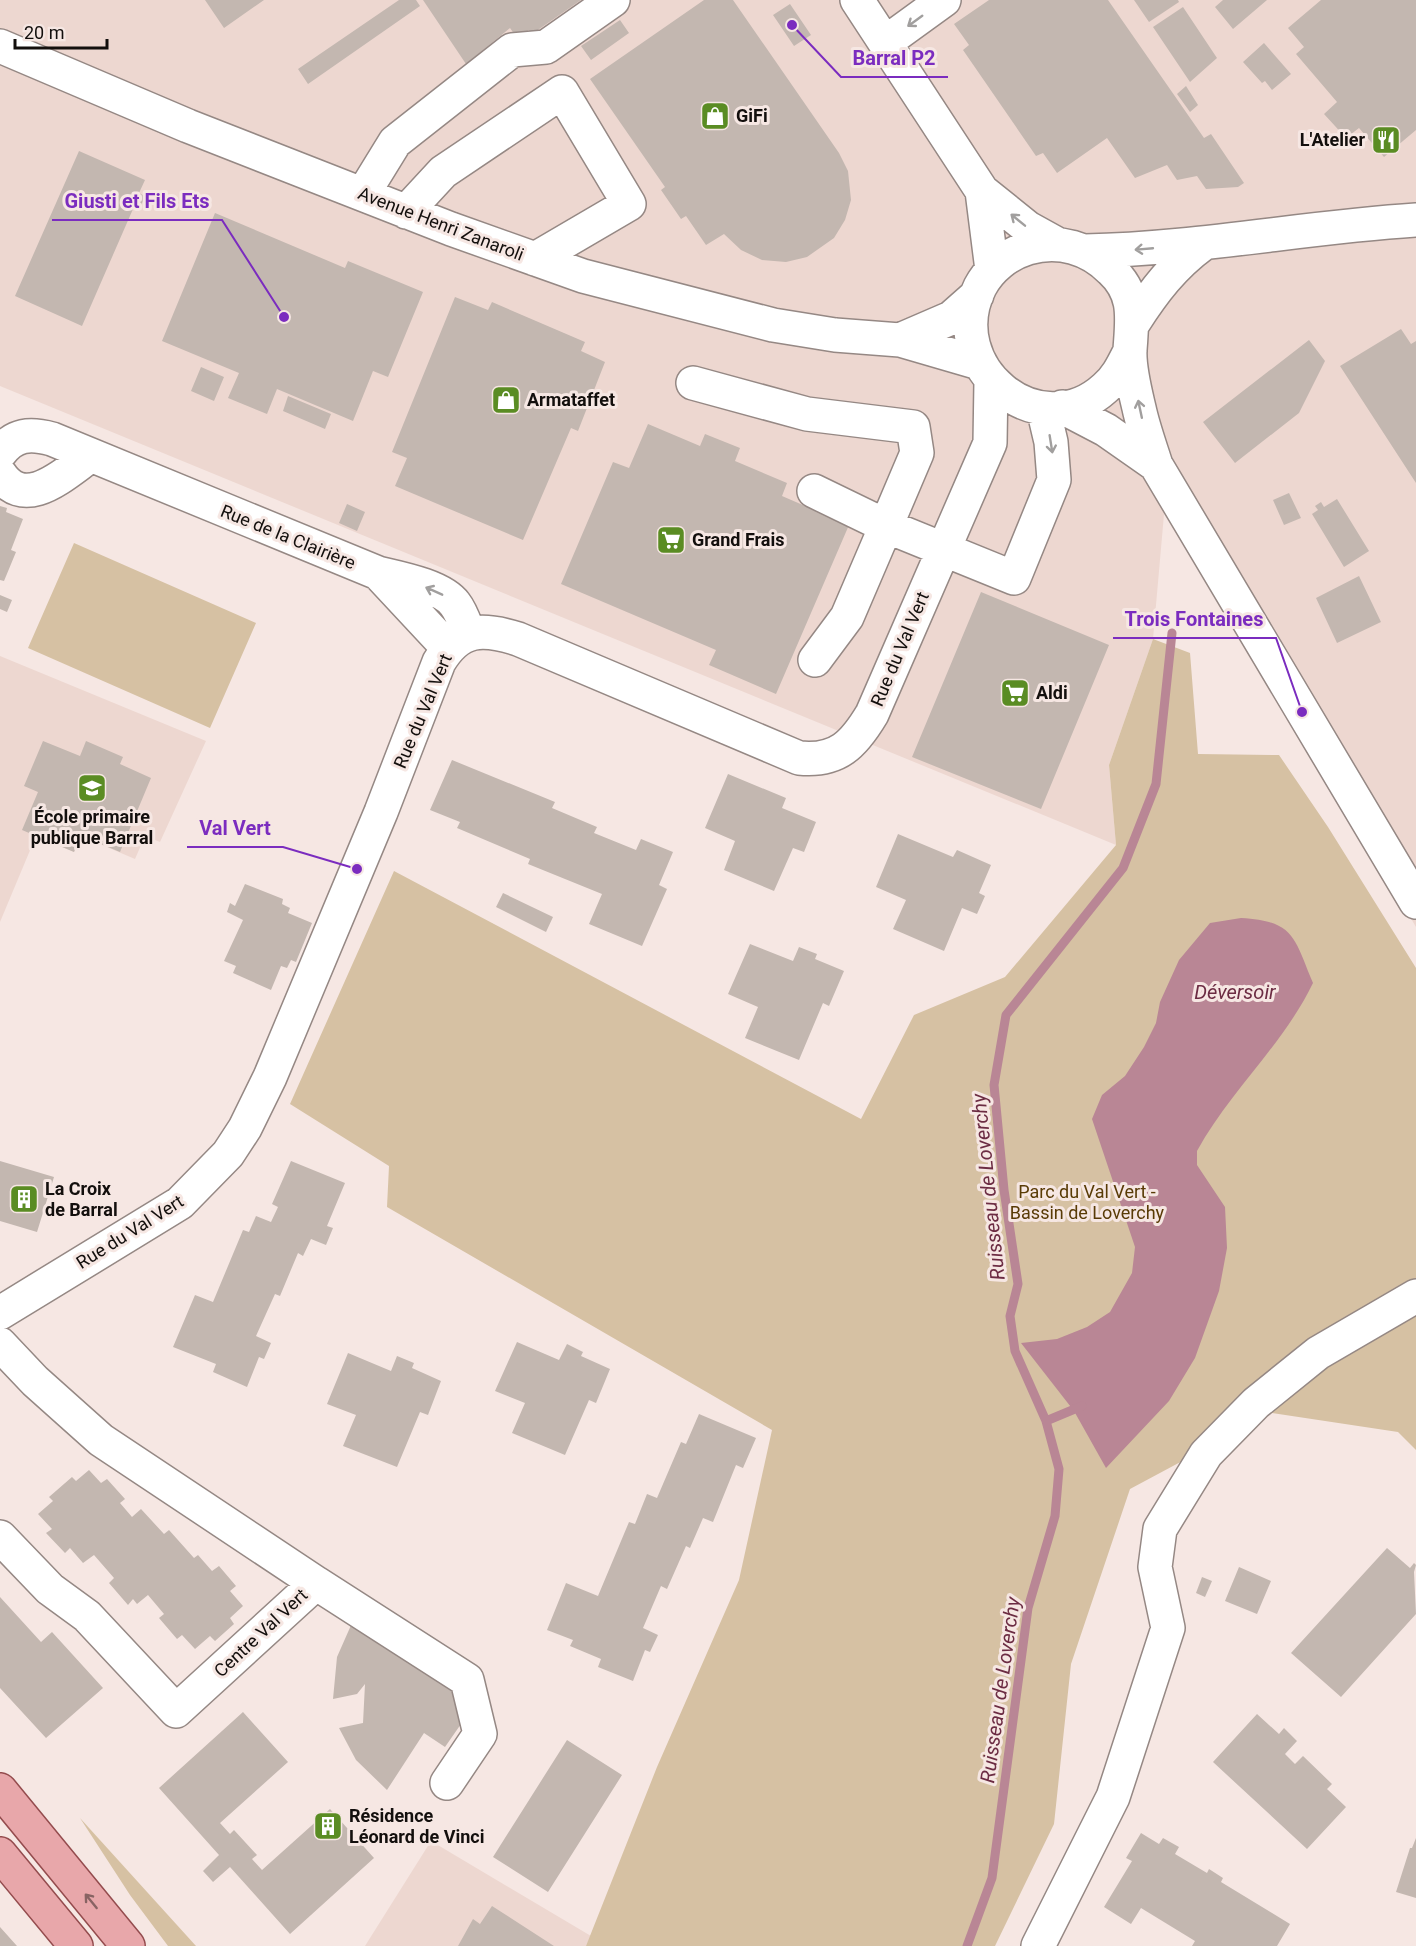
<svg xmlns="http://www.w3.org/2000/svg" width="1416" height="1946" viewBox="0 0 1416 1946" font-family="Roboto,sans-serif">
	<rect width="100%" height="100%" fill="#f6e7e3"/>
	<path fill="#edd7d0" d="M 0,0 L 1416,0 L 1416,927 L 1165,503 L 1153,639 L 1109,765 L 1116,845 L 0,386 Z
		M 0,656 L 206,741 L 160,842 L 145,836 L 135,859 L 81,836 L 74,852 L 36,836 L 0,922 Z
		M 431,1841 L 591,1936 L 586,1946 L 365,1946 Z"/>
	<path fill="#d6c1a3" d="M 74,543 L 256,623 L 210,728 L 28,648 Z
		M 1153,639 L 1190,653 L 1198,754 L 1279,755 L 1328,827 L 1416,968 L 1416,1450 L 1398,1432 L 1272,1413 L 1130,1489 L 1071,1664 L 1054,1824 L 995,1946 L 586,1946 L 657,1767 L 739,1580 L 772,1430 L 387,1207 L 389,1166 L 290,1104 L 394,871 L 861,1119 L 914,1015 L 1005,977 L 1116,845 L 1109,765 Z
		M 80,1818 L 196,1946 L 168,1946 L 130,1895 Z"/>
	<path fill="#b98695" d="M 1241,918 C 1295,921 1294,938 1313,983 C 1283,1045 1230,1091 1197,1151 L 1197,1165 L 1225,1207 L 1227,1248 L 1219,1291 L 1195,1358 L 1169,1401 L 1106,1468 L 1074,1411 L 1021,1343 L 1057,1339 L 1087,1327 L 1110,1312 L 1132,1273 L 1135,1247 L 1092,1119 L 1102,1095 L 1125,1076 L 1144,1047 L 1156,1023 L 1160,1002 L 1179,960 L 1210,923 Z"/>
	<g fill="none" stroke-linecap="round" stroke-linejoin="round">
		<path stroke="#b98695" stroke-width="9" d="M 1046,1421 L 1082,1406
			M 967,1946 L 992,1878 L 1028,1608 L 1055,1516 L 1059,1469 L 1046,1421 L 1015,1351 L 1010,1316 L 1018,1284 L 1004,1190 L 994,1085 L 1006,1015 L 1123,868 L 1156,784 L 1172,633"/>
	</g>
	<path fill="#c3b7b0" d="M 205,0 L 264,0 L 224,28 Z
		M 399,0 L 416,0 L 420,6 L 308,84 L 298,69 Z
		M 423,0 L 581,0 L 532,34 L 529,30 L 517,38 L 510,28 L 466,64 Z
		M 704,0 L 733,0 L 839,153 L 848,171 L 851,200 L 845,220 L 834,238 L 807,257 L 786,262 L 762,260 L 741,250 L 724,234 L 706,245 L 686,216 L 681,219 L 661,190 L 665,187 L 590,79 Z
		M 989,0 L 1108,0 L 1204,138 L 1211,134 L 1244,183 L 1238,187 L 1206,189 L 1197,176 L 1177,180 L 1167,165 L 1135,178 L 1107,138 L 1057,173 L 1043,153 L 1036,156 L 963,50 L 969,45 L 954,24 Z
		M 1134,0 L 1178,0 L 1179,2 L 1149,22 Z
		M 1223,0 L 1267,0 L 1233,29 L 1215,7 Z
		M 1321,0 L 1416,0 L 1416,130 L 1384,157 L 1359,128 L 1346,138 L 1324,114 L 1337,102 L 1296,54 L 1304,47 L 1288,28 Z
		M 790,4 L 811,35 L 794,46 L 773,15 Z
		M 1183,7 L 1217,58 L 1190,82 L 1153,27 Z
		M 620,20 L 629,33 L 591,60 L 581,46 Z
		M 1264,43 L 1291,74 L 1272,90 L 1265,81 L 1262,83 L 1243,62 Z
		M 1186,86 L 1198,105 L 1190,112 L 1177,94 Z
		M 79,151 L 145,180 L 139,193 L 145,196 L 139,211 L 133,209 L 82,326 L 15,296 Z
		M 215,213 L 345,268 L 348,261 L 423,292 L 388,377 L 373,371 L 353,421 L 277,389 L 267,414 L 228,398 L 239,373 L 162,341 Z
		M 455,297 L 488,310 L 492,302 L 585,342 L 581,351 L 605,362 L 578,431 L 571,428 L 523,540 L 395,486 L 407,458 L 392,452 Z
		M 1401,329 L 1411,344 L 1416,341 L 1416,483 L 1340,366 Z
		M 1309,340 L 1325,361 L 1299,413 L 1235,463 L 1203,422 Z
		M 201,367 L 224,377 L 214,401 L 191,391 Z
		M 288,396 L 331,414 L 325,429 L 283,411 Z
		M 648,424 L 700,446 L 705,434 L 740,448 L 735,461 L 787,483 L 782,496 L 849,525 L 776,694 L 709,665 L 716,650 L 561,584 L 613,462 L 629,468 Z
		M 1289,493 L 1301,518 L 1284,525 L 1273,500 Z
		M 1337,499 L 1369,551 L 1344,567 L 1312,514 L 1318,510 L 1315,506 L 1321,502 L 1324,507 Z
		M 347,504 L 365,512 L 357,531 L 339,523 Z
		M 0,506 L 7,508 L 6,512 L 23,519 L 11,550 L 16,552 L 4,581 L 0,580 Z
		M 1359,576 L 1381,622 L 1337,643 L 1316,598 Z
		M 981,592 L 1109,645 L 1041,809 L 912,757 Z
		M 0,595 L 12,600 L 7,612 L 0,609 Z
		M 43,741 L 80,756 L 86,741 L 123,757 L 120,764 L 151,778 L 120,852 L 81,836 L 74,852 L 22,830 L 38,792 L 24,786 Z
		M 452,760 L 555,802 L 552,808 L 597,827 L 594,833 L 636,850 L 641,839 L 673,852 L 659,885 L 667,889 L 642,946 L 589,924 L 602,894 L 528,864 L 530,859 L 457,828 L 460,822 L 430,810 Z
		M 728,774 L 786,798 L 782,808 L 816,822 L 804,852 L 793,848 L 774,891 L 724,870 L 735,841 L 705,828 Z
		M 898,834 L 953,857 L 957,850 L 991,865 L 979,893 L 985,896 L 977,914 L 962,908 L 944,951 L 893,929 L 906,900 L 876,887 Z
		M 245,884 L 283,899 L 282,904 L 290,908 L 288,913 L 312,923 L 296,962 L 291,960 L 287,968 L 281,966 L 271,990 L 233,973 L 236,966 L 224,961 L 243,920 L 227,912 L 230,903 L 235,906 Z
		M 503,893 L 553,917 L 546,932 L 496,907 Z
		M 750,944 L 793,961 L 799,947 L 817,954 L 815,959 L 844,971 L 829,1006 L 823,1003 L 799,1060 L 745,1038 L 758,1007 L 728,994 Z
		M 0,1161 L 54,1177 L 37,1232 L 0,1221 Z
		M 291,1161 L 345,1183 L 327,1226 L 333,1228 L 326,1245 L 311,1239 L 303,1256 L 298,1253 L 280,1296 L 275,1294 L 256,1336 L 271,1343 L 264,1359 L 259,1357 L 247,1387 L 213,1372 L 216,1364 L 173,1347 L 195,1295 L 213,1302 L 243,1230 L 249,1232 L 256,1216 L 271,1222 L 278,1207 L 272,1204 Z
		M 517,1342 L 559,1360 L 567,1344 L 583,1352 L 581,1356 L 610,1369 L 596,1403 L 589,1400 L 565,1455 L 512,1433 L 525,1403 L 495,1391 Z
		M 348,1353 L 391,1371 L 397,1356 L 414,1363 L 412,1368 L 441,1381 L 428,1415 L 420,1412 L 397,1467 L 343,1446 L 356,1415 L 327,1404 Z
		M 699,1414 L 756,1438 L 743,1468 L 736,1465 L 713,1522 L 703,1518 L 690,1548 L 686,1546 L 667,1589 L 661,1586 L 643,1628 L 658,1635 L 650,1652 L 645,1650 L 633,1681 L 598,1667 L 601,1659 L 570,1646 L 573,1640 L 547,1630 L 566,1583 L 598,1596 L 629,1522 L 635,1524 L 647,1494 L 657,1498 L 681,1442 L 686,1444 Z
		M 89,1470 L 101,1483 L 107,1479 L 125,1499 L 120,1503 L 132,1517 L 141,1509 L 164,1534 L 169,1530 L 194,1558 L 198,1555 L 212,1571 L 219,1566 L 236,1586 L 230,1591 L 243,1606 L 230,1618 L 234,1624 L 215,1641 L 210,1636 L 195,1649 L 182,1635 L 177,1639 L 159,1618 L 164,1614 L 148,1595 L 137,1604 L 133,1599 L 128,1605 L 109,1583 L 114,1578 L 94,1555 L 83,1563 L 70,1548 L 65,1553 L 46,1533 L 52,1529 L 38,1514 L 53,1501 L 49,1497 L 72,1477 L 76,1481 Z
		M 1387,1548 L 1410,1568 L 1414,1563 L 1416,1565 L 1414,1572 L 1416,1614 L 1341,1697 L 1291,1653 Z
		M 1239,1567 L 1271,1581 L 1257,1614 L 1225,1601 Z
		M 1202,1577 L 1212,1581 L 1205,1597 L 1196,1593 Z
		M 0,1597 L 41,1642 L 52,1632 L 103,1688 L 46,1738 L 0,1688 Z
		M 352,1623 L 454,1690 L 461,1724 L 445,1747 L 424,1733 L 387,1790 L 356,1760 L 339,1728 L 363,1723 L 365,1684 L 357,1694 L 333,1699 L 337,1657 Z
		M 243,1712 L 288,1762 L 220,1823 L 230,1834 L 234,1830 L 257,1855 L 252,1859 L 262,1870 L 330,1809 L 374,1858 L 290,1934 L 230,1867 L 213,1882 L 203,1871 L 219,1855 L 159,1788 Z
		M 1257,1714 L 1279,1734 L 1284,1728 L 1297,1741 L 1285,1754 L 1295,1764 L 1303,1756 L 1332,1784 L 1327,1789 L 1346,1807 L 1307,1849 L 1213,1762 Z
		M 567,1740 L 622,1775 L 548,1892 L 493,1857 Z
		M 1141,1833 L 1159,1844 L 1163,1838 L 1179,1847 L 1175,1854 L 1207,1873 L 1209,1869 L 1223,1878 L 1221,1882 L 1290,1924 L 1277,1946 L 1192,1946 L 1195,1941 L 1141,1908 L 1131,1924 L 1104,1907 L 1132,1861 L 1126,1858 Z
		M 1416,1838 L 1416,1898 L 1396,1892 L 1410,1848 L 1412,1848 Z
		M 492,1906 L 554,1946 L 458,1946 L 473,1919 L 480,1924 Z
		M 0,1927 L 17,1946 L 0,1946 Z"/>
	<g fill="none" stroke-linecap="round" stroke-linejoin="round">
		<g stroke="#958884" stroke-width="36">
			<path id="minor" d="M 857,0 L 982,191 L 1028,228 L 1057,244
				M 886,42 L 944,0
				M 0,46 L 188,126 L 451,229 L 583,276 L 773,325 L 835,335 L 900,340 L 979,363
				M 982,191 L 992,270
				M 363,194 L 395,142 L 512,50 L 546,47 L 613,0
				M 406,212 L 443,172 L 562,92 L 629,204 L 535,259
				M 1085,251 C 1196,249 1305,227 1416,220
				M 1134,322 C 1154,291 1173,266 1203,244
				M 900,340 L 951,318 L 977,295
				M 1130,351 C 1123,365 1117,378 1105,388 C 1039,448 940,367 980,287 C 990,268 1008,254 1028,248 C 1059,239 1089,248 1111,270 C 1137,294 1132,319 1130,350 C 1129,368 1135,391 1139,408 C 1143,427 1150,446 1156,465 L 1416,902
				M 693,383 L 807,414 L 913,427 L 917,453 L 886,526 L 1014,578 L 1054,480 L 1051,442 L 1043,408
				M 1062,407 L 1106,430 L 1156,465
				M 0,453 C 14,434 30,433 52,439 L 378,573 C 399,578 442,586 455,604 C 462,613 465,624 469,634
				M 0,474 C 25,512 64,474 90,456
				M 814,491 L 886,526 L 847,617 L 815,660
				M 379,574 L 448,648
				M 0,1313 L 180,1203 L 228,1154 L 245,1128 L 270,1077 L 381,812 L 439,662 C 460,627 483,628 518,639 L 799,758 C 838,762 854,744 872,714 L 990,443 L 991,381
				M 0,1344 L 35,1381 L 101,1440 L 316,1583 L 176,1711 L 87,1616 L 50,1589 L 0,1537
				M 316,1583 L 467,1680 L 480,1734 L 447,1783
				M 1038,1946 L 1113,1797 L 1168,1628 L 1155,1567 L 1160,1529 L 1206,1454 L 1256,1403 L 1318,1353 L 1416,1296"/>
		</g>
		<g stroke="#944c4e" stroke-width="36">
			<path id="major" d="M 0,1790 L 128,1946
				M 0,1854 L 76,1946"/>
		</g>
		<use href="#minor" stroke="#fff" stroke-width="33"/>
		<use href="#major" stroke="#e8a7aa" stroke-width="33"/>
	</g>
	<defs><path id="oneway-shaft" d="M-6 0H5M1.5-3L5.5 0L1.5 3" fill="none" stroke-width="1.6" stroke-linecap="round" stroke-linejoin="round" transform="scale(1.5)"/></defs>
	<g stroke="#a19f9e">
		<use href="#oneway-shaft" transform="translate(915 21) rotate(144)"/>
		<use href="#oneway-shaft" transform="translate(1018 220) rotate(-141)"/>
		<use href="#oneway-shaft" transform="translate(1144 249) rotate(175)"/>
		<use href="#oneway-shaft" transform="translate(1140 409) rotate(-102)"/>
		<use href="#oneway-shaft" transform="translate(1051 444) rotate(81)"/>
		<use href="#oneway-shaft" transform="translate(434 591) rotate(-156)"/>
	</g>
	<use stroke="#886363" href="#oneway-shaft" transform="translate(91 1901) rotate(-129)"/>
	<defs>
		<g id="shop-square" transform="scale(1.5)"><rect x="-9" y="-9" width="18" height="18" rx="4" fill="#5a8c23" stroke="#f6e7e3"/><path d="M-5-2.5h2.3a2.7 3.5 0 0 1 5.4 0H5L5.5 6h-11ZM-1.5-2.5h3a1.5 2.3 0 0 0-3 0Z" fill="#fff"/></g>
		<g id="restaurant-square" transform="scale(1.5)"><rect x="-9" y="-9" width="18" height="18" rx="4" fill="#5a8c23" stroke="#f6e7e3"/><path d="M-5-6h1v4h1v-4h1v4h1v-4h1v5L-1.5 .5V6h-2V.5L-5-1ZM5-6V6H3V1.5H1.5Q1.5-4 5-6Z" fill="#fff"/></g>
		<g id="supermarket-square" transform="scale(1.5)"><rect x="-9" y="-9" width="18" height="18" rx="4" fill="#5a8c23" stroke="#f6e7e3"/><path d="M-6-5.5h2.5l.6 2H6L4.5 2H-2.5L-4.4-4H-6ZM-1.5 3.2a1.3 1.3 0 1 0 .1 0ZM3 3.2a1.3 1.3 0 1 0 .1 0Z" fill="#fff"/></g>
		<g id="school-square" transform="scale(1.5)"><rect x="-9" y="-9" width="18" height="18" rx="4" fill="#5a8c23" stroke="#f6e7e3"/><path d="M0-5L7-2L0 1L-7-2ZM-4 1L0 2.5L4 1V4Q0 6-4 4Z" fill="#fff"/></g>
		<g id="building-square" transform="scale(1.5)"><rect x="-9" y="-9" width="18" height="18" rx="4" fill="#5a8c23" stroke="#f6e7e3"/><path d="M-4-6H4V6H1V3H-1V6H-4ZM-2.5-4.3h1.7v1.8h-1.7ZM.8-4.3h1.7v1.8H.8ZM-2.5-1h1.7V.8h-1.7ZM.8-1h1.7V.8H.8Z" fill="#fff"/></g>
	</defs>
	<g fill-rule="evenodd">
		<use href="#shop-square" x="715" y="116"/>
		<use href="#restaurant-square" x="1386" y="140"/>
		<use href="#shop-square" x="506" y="400"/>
		<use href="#supermarket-square" x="671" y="540"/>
		<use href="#supermarket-square" x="1015" y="693"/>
		<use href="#school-square" x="92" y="788"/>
		<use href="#building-square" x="24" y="1199"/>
		<use href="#building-square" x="328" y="1826"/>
	</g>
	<g text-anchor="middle" stroke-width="6" stroke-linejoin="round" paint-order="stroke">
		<g font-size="18" font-weight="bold" fill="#130f0d" stroke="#f6e7e3" text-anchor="start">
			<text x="736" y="122">GiFi</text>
			<text x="1365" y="146" text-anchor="end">L'Atelier</text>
			<text x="527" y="406">Armataffet</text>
			<text x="692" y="546">Grand Frais</text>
			<text x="1036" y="699">Aldi</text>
			<text x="92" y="823" text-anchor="middle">École primaire<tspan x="92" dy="21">publique Barral</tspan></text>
			<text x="45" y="1195">La Croix<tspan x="45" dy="21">de Barral</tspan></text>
			<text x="349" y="1822">Résidence<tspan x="349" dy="21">Léonard de Vinci</tspan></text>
		</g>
		<g font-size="18" fill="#130f0d" stroke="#f6e7e3">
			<text transform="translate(441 224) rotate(21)" y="6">Avenue Henri Zanaroli</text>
			<text transform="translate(288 537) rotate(22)" y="6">Rue de la Clairière</text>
			<text transform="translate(900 649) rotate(-67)" y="6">Rue du Val Vert</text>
			<text transform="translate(423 711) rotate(-67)" y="6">Rue du Val Vert</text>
			<text transform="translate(130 1232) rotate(-32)" y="6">Rue du Val Vert</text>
			<text transform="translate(261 1633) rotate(-43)" y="6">Centre Val Vert</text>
		</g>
		<g font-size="18" fill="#593b06" stroke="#f6e7e3">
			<text x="1087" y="1198">Parc du Val Vert -<tspan x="1087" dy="21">Bassin de Loverchy</tspan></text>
		</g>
		<g font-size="20" font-style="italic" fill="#6c2c43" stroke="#f6e7e3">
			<text x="1235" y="999">Déversoir</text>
			<text transform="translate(988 1187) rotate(-96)" y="7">Ruisseau de Loverchy</text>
			<text transform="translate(1000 1690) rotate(-82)" y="7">Ruisseau de Loverchy</text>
		</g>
	</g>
	<path fill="none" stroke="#7b2cbf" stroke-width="2" d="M792 25L841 77H948M284 317L222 220H52M1302 712L1276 638H1113M357 869L283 847H187"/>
	<g fill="#7b2cbf" stroke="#f6e7e3" stroke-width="2">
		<circle cx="792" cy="25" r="6"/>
		<circle cx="284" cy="317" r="6"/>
		<circle cx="1302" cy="712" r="6"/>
		<circle cx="357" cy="869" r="6"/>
	</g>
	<g font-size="20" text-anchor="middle" font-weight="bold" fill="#7b2cbf" stroke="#f6e7e3" stroke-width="6" stroke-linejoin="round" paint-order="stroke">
		<text x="894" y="65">Barral P2</text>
		<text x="137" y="208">Giusti et Fils Ets</text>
		<text x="1194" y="626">Trois Fontaines</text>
		<text x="235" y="835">Val Vert</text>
	</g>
	<path d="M15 39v9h92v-9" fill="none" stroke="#130f0d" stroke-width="3"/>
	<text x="24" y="39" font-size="18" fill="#130f0d" stroke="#f6e7e3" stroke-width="4.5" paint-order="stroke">20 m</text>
</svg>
